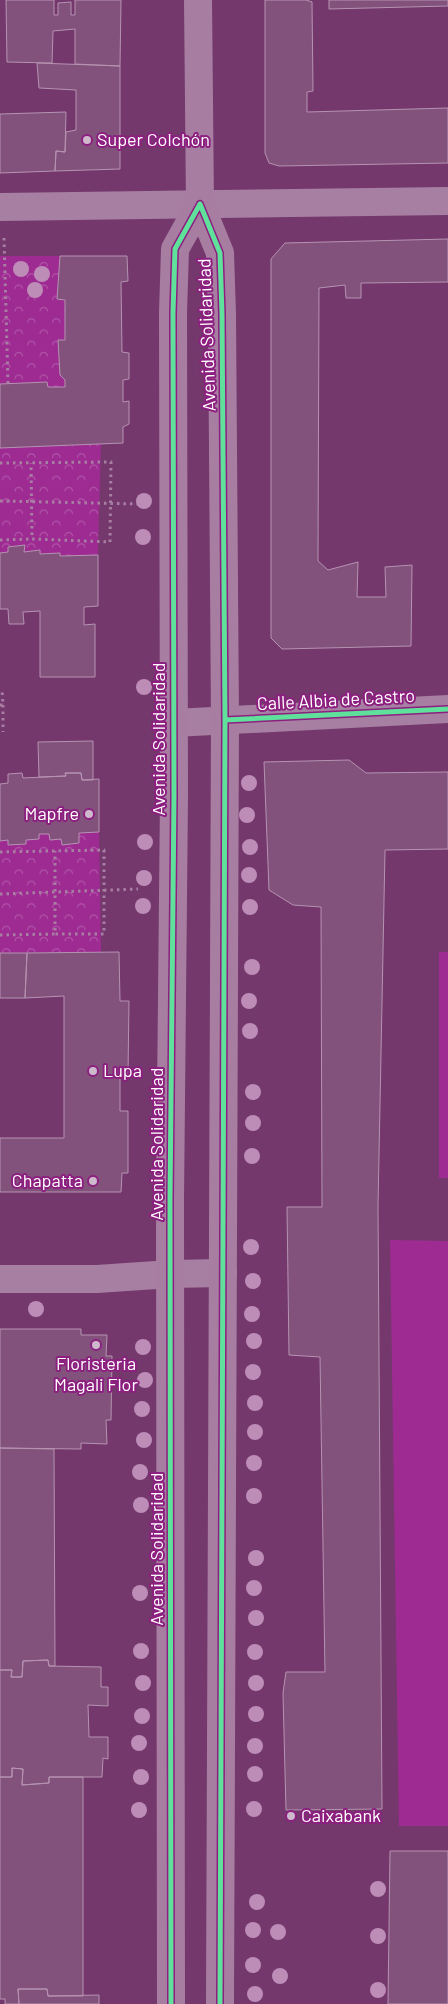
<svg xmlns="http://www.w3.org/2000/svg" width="448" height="2004" viewBox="0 0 448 2004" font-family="Barlow,sans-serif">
	<defs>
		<pattern id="park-crowns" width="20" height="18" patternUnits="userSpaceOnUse" patternTransform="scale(1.25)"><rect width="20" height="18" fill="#9e2b92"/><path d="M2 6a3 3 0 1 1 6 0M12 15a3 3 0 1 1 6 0" fill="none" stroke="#b155a8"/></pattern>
	</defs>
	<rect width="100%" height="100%" fill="#74386c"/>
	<path fill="#9e2b92" d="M 439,952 L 448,952 L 448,1178 L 439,1178 Z
		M 390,1240 L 448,1241 L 448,1826 L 399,1826 Z"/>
	<path fill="url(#park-crowns)" d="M 0,256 L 60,256 L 57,299 L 65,300 L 65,340 L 58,340 L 60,375 L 65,380 L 65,387 L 48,387 L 47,382 L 0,384 Z
		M 101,444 L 98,555 L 60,556 L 60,553 L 40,554 L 39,550 L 24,552 L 24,545 L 8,547 L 8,552 L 0,553 L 0,448 Z
		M 99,832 L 101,952 L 0,953 L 0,841 L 8,840 L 8,845 L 25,844 L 26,840 L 39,839 L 39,834 L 49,834 L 61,839 L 62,845 L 79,843 L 79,833 Z"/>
	<path fill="#82527c" stroke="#b693b2" d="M 6,0 L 54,0 L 54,15 L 58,15 L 58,3 L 71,2 L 71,15 L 75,15 L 75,0 L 121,0 L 120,66 L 75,64 L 75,29 L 53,31 L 52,63 L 7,62 Z
		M 265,0 L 306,0 L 312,2 L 313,91 L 307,92 L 307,112 L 448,108 L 448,163 L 279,166 L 269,163 L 265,153 Z
		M 329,0 L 448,0 L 448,6 L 329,9 Z
		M 37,63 L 120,66 L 120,169 L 55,171 L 56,151 L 65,152 L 66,132 L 76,130 L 76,90 L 39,88 Z
		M 66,112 L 65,152 L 56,151 L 55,171 L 0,173 L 0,114 Z
		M 448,239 L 448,282 L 361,283 L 361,298 L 346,298 L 345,285 L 319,288 L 318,561 L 328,570 L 358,562 L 357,597 L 386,597 L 385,567 L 412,565 L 411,646 L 282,649 L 271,638 L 271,259 L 285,243 Z
		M 60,256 L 127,256 L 128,281 L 121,282 L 122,352 L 129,353 L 129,379 L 123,380 L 123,402 L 129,401 L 129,424 L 123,427 L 123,443 L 0,448 L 0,384 L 47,382 L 48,387 L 65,387 L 65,380 L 60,375 L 58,340 L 65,340 L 65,300 L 57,299 Z
		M 25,545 L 24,552 L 40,550 L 40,554 L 60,553 L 60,556 L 98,555 L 98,606 L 84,607 L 84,625 L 95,624 L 95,677 L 40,677 L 40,611 L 23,612 L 24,624 L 9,624 L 8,609 L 0,609 L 0,553 L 8,552 L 8,547 Z
		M 93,741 L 93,780 L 82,780 L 81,773 L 65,773 L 66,776 L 39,777 L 38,742 Z
		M 349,760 L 366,773 L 448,772 L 448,849 L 385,850 L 378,1206 L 382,1809 L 286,1810 L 283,1693 L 286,1672 L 325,1672 L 320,1357 L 289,1355 L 287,1207 L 322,1207 L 321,907 L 293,905 L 269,890 L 264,762 Z
		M 22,773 L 23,778 L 66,776 L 65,773 L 81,773 L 82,780 L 99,779 L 99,832 L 79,833 L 79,843 L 62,845 L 61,839 L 50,840 L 49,834 L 39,834 L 39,839 L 26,840 L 26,844 L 8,845 L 8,840 L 0,841 L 0,784 L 8,783 L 8,774 Z
		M 119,952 L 120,1001 L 129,1001 L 128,1075 L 120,1074 L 120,1111 L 128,1111 L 128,1173 L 122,1173 L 121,1192 L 0,1192 L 0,1138 L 64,1138 L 64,996 L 25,998 L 27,953 Z
		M 0,953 L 27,953 L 25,998 L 0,998 Z
		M 0,1329 L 81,1329 L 81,1335 L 107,1335 L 106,1356 L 112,1356 L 111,1420 L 106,1420 L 107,1444 L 81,1443 L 81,1449 L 0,1448 Z
		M 0,1448 L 54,1449 L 55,1666 L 49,1666 L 48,1660 L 23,1661 L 22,1677 L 11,1677 L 12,1670 L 0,1670 Z
		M 48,1660 L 49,1666 L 101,1667 L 101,1687 L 108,1687 L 108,1706 L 88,1705 L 89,1737 L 108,1737 L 108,1759 L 103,1758 L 102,1777 L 49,1777 L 49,1783 L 22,1785 L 23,1769 L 12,1768 L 12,1777 L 0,1777 L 0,1670 L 12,1670 L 11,1677 L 22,1677 L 23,1661 Z
		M 12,1768 L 23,1769 L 22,1785 L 49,1783 L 49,1777 L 83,1777 L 83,1996 L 48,1996 L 47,1989 L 18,1989 L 19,2004 L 5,2004 L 5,1999 L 0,1999 L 0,1777 L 12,1777 Z
		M 390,1851 L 448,1851 L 448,2004 L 388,2004 Z
		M 18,1989 L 47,1989 L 48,1996 L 99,1995 L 99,2004 L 19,2004 Z"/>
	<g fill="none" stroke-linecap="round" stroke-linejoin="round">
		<path stroke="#a77fa3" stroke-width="3" stroke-dasharray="2.5 4" stroke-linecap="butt" d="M 4,238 L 8,383
			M 0,463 L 111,462 L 110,542 L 32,539 L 31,463
			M 0,501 L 139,504
			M 0,540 L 32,539
			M 0,705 L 3,705 L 2,689
			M 3,705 L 3,732
			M 0,852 L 104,850 L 104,934 L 55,934 L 55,851
			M 0,894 L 138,889
			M 0,935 L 55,934"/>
		<path stroke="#a77fa3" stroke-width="28" d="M 0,207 L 448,201
			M 174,723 L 448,709
			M 0,1279 L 97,1279 L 171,1274 L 223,1273"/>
		<path stroke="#a77ea2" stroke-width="28" d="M 198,0 L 200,204 L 220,253 L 222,314 L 225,720 L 220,2004
			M 171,2004 L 170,1200 L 174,796 L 173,313 L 175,249 L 200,204"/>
		<g stroke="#8c1f7f" stroke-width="8">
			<path id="cycleway" d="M 200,204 L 220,253 L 222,314 L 225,720 L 220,2004
				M 225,720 L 448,709
				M 171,2004 L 170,1200 L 174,796 L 173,313 L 175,249 L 200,204"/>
		</g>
		<use href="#cycleway" stroke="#60e19b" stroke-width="5"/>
	</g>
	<g fill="#bd8cb7">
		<circle cx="21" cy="269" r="8"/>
		<circle cx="42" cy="274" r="8"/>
		<circle cx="35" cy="290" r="8"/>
		<circle cx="144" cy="501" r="8"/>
		<circle cx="143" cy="537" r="8"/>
		<circle cx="144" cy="687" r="8"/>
		<circle cx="249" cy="783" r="8"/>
		<circle cx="247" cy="815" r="8"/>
		<circle cx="145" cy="842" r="8"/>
		<circle cx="250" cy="847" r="8"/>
		<circle cx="249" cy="875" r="8"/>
		<circle cx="144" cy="878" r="8"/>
		<circle cx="143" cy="906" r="8"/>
		<circle cx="250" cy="907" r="8"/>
		<circle cx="252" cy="967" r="8"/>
		<circle cx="249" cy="1001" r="8"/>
		<circle cx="250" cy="1031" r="8"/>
		<circle cx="253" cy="1092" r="8"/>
		<circle cx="253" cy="1123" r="8"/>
		<circle cx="252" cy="1156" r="8"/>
		<circle cx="251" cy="1247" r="8"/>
		<circle cx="253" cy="1281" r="8"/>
		<circle cx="36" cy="1309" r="8"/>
		<circle cx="252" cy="1314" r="8"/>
		<circle cx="254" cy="1341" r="8"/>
		<circle cx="143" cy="1347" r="8"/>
		<circle cx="253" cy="1372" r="8"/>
		<circle cx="145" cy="1380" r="8"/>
		<circle cx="255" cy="1403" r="8"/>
		<circle cx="142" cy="1409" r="8"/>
		<circle cx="255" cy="1432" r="8"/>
		<circle cx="144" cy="1440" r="8"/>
		<circle cx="254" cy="1463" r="8"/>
		<circle cx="140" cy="1472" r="8"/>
		<circle cx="254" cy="1496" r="8"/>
		<circle cx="141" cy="1505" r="8"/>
		<circle cx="256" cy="1558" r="8"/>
		<circle cx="254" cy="1588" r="8"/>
		<circle cx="140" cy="1593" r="8"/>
		<circle cx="256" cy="1618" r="8"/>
		<circle cx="141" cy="1651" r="8"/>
		<circle cx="255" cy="1652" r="8"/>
		<circle cx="143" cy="1683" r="8"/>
		<circle cx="256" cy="1683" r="8"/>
		<circle cx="256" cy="1714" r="8"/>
		<circle cx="142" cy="1716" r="8"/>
		<circle cx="139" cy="1743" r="8"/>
		<circle cx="255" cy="1746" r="8"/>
		<circle cx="255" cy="1774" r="8"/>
		<circle cx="141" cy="1777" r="8"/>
		<circle cx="254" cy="1809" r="8"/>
		<circle cx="139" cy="1810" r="8"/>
		<circle cx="378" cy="1889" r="8"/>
		<circle cx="257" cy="1902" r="8"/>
		<circle cx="253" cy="1930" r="8"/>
		<circle cx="278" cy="1932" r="8"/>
		<circle cx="378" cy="1936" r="8"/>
		<circle cx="253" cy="1965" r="8"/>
		<circle cx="280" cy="1976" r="8"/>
		<circle cx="378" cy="1990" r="8"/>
		<circle cx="255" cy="1994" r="8"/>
	</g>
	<g fill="#ceb9cc" stroke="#8c1f7f" stroke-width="2">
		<circle cx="87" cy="140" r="5"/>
		<circle cx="89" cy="814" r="5"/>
		<circle cx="93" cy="1071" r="5"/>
		<circle cx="93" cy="1181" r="5"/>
		<circle cx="96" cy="1345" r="5"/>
		<circle cx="291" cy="1816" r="5"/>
	</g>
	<g text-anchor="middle" stroke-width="4" stroke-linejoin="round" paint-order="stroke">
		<g font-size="18" fill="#fff" stroke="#8c1f7f" text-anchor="start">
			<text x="97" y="146">Super Colchón</text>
			<text x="79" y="820" text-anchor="end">Mapfre</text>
			<text x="103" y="1077">Lupa</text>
			<text x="83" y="1187" text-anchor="end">Chapatta</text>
			<text x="96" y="1370" text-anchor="middle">Floristeria<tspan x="96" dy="21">Magali Flor</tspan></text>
			<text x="301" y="1822">Caixabank</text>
		</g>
		<g font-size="18" fill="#fff" stroke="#8c1f7f">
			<text transform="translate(207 335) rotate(-92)" y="6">Avenida Solidaridad</text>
			<text transform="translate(336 700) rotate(-3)" y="6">Calle Albia de Castro</text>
			<text transform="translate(159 739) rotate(-90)" y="6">Avenida Solidaridad</text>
			<text transform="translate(157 1144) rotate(-90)" y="6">Avenida Solidaridad</text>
			<text transform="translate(157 1549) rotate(-90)" y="6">Avenida Solidaridad</text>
		</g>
	</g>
</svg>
